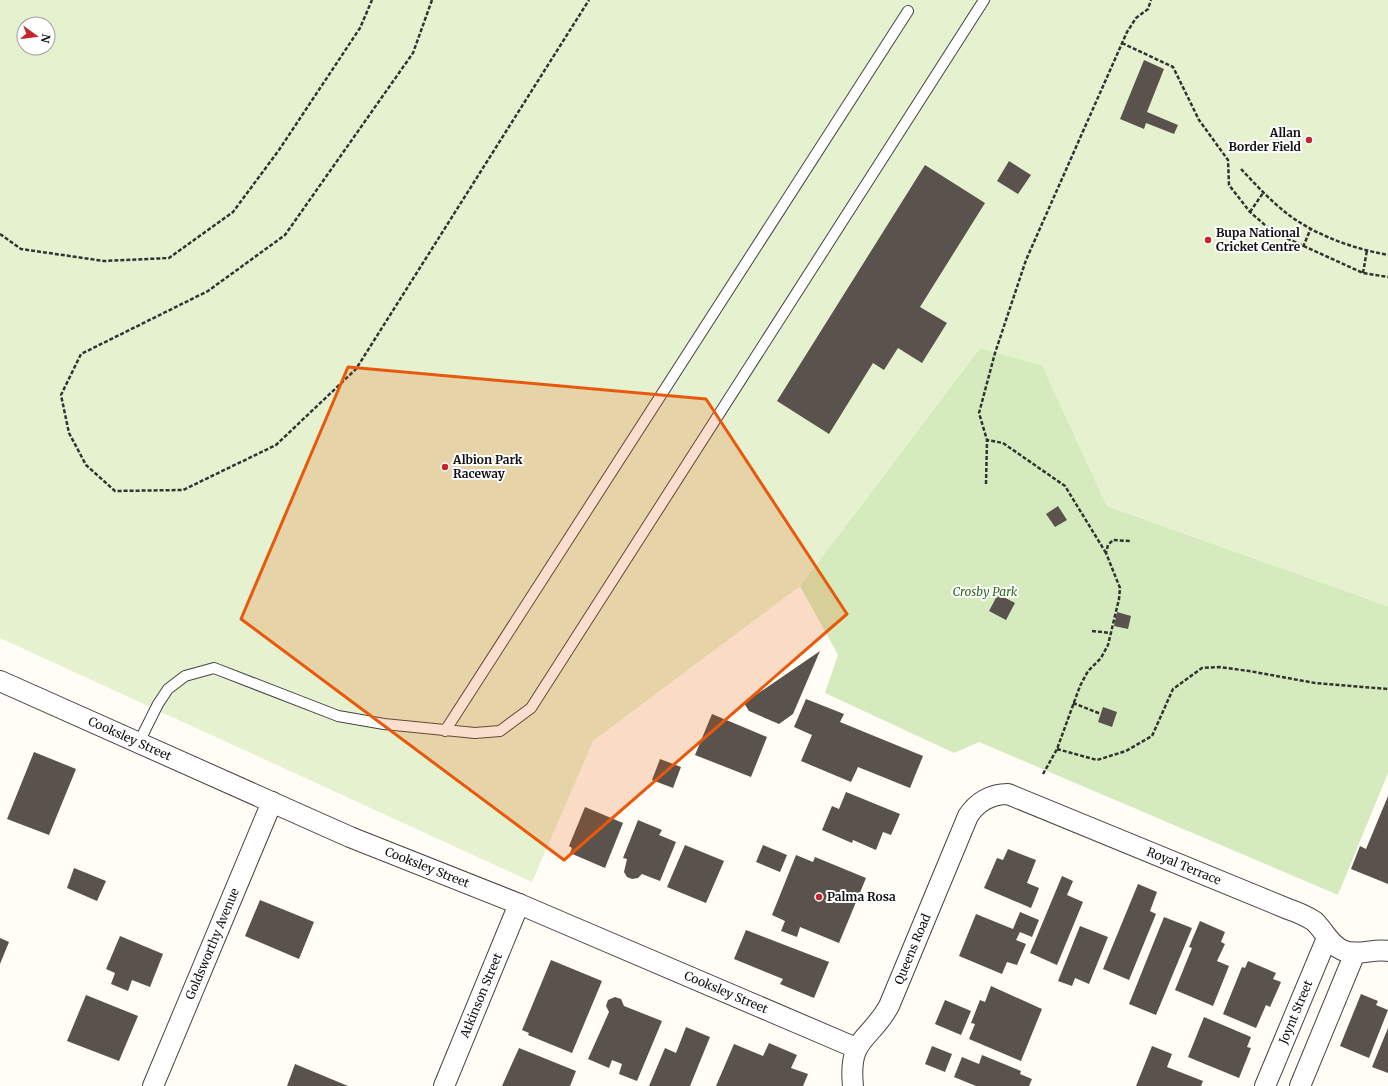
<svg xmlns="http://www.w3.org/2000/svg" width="1388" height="1086" viewBox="0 0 1388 1086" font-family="Merriweather,serif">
	<rect width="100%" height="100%" fill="#fffdf5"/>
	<path fill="#d5ebbd" d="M 980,348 L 1042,365 L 1107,506 L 1388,606 L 1388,773 L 1338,895 L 979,742 L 954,753 L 825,693 L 838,655 L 800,586 Z"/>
	<path fill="#e6f2cf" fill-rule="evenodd" d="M 0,0 L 1388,0 L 1388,606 L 1107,506 L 1042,365 L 980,348 L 800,586 L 593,741 L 532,882 L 0,638 ZM 24,24 L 48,24 L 48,48 L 24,48 Z"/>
	<path fill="#5a524d" d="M 1144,60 L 1164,69 L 1147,112 L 1178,125 L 1174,134 L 1146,123 L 1144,129 L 1120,119 Z
		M 1009,161 L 1031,175 L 1018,194 L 997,181 Z
		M 925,165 L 985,203 L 920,307 L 947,323 L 922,363 L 898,348 L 884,370 L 873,363 L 829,434 L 777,401 Z
		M 1058,506 L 1067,520 L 1055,527 L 1046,514 Z
		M 998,594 L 1015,603 L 1006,620 L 989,611 Z
		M 1117,612 L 1131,616 L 1128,629 L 1114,626 Z
		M 820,651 L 793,714 L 779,724 L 749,711 L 744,703 Z
		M 806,699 L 844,714 L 840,722 L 923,756 L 910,788 L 858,767 L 851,782 L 801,761 L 812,735 L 794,727 Z
		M 1103,707 L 1117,712 L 1112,727 L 1098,722 Z
		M 712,714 L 767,737 L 751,777 L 695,755 Z
		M 34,752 L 76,769 L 49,835 L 7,819 Z
		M 660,759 L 681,767 L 673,788 L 652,780 Z
		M 846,792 L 900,814 L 891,835 L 883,832 L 876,850 L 853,840 L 852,843 L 822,830 L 832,806 L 839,809 Z
		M 1388,796 L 1388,884 L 1351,869 L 1360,846 L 1366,849 Z
		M 585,807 L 623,823 L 605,868 L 570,853 L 572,848 L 569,846 Z
		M 638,820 L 662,830 L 659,835 L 676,842 L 660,881 L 642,874 L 638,878 L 632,879 L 627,877 L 624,872 L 627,859 L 623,858 Z
		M 685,845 L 724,861 L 706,903 L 667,887 Z
		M 763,845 L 787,855 L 780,872 L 756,862 Z
		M 1008,849 L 1036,860 L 1027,883 L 1039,888 L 1031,908 L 984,888 L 997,858 L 1003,860 Z
		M 796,855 L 813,862 L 815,857 L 866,878 L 839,943 L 800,927 L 797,937 L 781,931 L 785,921 L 772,915 Z
		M 74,868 L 106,881 L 97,901 L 67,888 Z
		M 1062,876 L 1073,881 L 1067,895 L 1083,902 L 1057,965 L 1030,953 Z
		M 1138,884 L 1157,892 L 1150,911 L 1156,914 L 1129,980 L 1103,969 Z
		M 260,900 L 314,922 L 299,959 L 245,936 Z
		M 1020,912 L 1039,920 L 1032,937 L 1020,932 L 1016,940 L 1026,944 L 1017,965 L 1007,962 L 1002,974 L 959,956 L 976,914 L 1013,929 Z
		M 1164,917 L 1192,928 L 1156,1015 L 1129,1004 Z
		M 1200,921 L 1225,932 L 1221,942 L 1225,944 L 1217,961 L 1229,966 L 1213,1006 L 1175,990 L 1192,948 L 1189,947 Z
		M 1080,926 L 1108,937 L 1089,984 L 1075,978 L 1072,986 L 1058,981 Z
		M 746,930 L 829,962 L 814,998 L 780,984 L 783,979 L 734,959 Z
		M 120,936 L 163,954 L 150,987 L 132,980 L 128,991 L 111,984 L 115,973 L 106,969 Z
		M 0,938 L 9,942 L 0,964 Z
		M 551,960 L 602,981 L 572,1053 L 528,1035 L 529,1033 L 522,1030 Z
		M 1248,961 L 1276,973 L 1273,979 L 1281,982 L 1270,1007 L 1266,1005 L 1256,1028 L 1223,1014 L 1242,967 L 1245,968 Z
		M 991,986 L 1042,1009 L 1021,1061 L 969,1039 L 975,1024 L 971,1023 L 980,1000 L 985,1002 Z
		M 1361,994 L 1378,1001 L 1376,1005 L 1388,1010 L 1369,1058 L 1340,1046 Z
		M 86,995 L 138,1016 L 119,1061 L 67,1041 Z
		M 615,997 L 621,999 L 624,1006 L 662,1021 L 637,1081 L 619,1074 L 622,1064 L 612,1060 L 609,1068 L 588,1059 L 609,1012 L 606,1006 L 608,1000 Z
		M 945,1000 L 971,1011 L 961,1035 L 935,1024 Z
		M 1204,1017 L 1251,1037 L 1247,1047 L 1251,1048 L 1239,1078 L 1188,1057 Z
		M 686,1027 L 710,1037 L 690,1086 L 649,1086 L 665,1048 L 676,1053 Z
		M 1388,1028 L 1388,1073 L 1372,1067 Z
		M 769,1043 L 797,1055 L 791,1068 L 808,1074 L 803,1086 L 716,1086 L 734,1044 L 763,1056 Z
		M 932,1046 L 952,1054 L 945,1072 L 925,1064 Z
		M 1152,1046 L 1172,1054 L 1167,1067 L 1203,1081 L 1201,1086 L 1136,1086 Z
		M 519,1048 L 576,1071 L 570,1086 L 502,1086 Z
		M 982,1055 L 1021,1071 L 1020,1074 L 1032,1079 L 1029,1086 L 976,1086 L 954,1077 L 962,1057 L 979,1064 Z
		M 295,1064 L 348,1086 L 287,1086 Z"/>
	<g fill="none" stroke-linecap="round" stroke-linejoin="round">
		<g stroke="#444" stroke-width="12">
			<path id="service" d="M 445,731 L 908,11
				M 139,742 L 158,704 L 168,689 L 185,676 L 214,668 L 338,716 L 384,724 L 475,733 L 500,731 L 531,708 L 984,0"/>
		</g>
		<g stroke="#444" stroke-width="22">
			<g id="minor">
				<path id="s1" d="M 0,681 L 350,837 L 519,904 L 856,1048"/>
				<path id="s2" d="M 153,1086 L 272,802"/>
				<path id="s3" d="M 444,1086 L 519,904"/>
				<path id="s4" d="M 853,1086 C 848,1037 869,1042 889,1006 L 968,816 C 977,802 991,794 1008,794 L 1288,909 C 1297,912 1306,916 1314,921 C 1324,930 1329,944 1342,950 C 1357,957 1373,948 1388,951"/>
				<path id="s5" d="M 1265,1086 L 1327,938"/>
				<path d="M 1300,1086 L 1355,953"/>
			</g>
		</g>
		<path stroke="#333" stroke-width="2.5" stroke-dasharray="4 2" stroke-linecap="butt" d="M 432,0 L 413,53 L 285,235 L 208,291 L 81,354 L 61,395 L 69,433 L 86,465 L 115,491 L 183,490 L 276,445 L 356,369 L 589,0
			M 1122,43 L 1173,67 L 1199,120 L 1228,160 L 1229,185 L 1250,212 L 1273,232 L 1363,273 L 1388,277
			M 1241,169 C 1258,187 1275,206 1296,220 C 1323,238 1356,249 1388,255
			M 1250,212 L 1263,193
			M 0,234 L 21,249 L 104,261 L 169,258 L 233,212 L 279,150 L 360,28 L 372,0
			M 1303,247 L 1311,228
			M 1363,273 L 1367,250
			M 986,484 L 987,440
			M 1106,553 L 1065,486 L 1003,443 L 987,440 L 979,413 L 995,353 L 1026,260 L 1127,32 L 1136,18 L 1148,9 L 1151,0
			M 1092,631 L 1111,633
			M 1073,703 L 1101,714
			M 1057,749 L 1097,760 L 1126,751 L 1152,736 L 1173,689 L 1202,668 L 1219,667 L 1249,671 L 1315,683 L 1388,689
			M 1043,774 L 1057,749 L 1080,686 L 1088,671 L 1101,658 L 1108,645 L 1119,599 L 1120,588 L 1106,553 L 1108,545 L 1113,540 L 1130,541"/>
		<use href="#service" stroke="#fff" stroke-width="10"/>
		<use href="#minor" stroke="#fff" stroke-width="20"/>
	</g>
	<path fill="#e8590c" fill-opacity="0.2" stroke="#e8590c" stroke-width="3" stroke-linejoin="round" d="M 348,367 L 706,399 L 847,614 L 564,860 L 241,619 Z"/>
	<g fill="#c4262e" stroke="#fff" stroke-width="1.5">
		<circle cx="1309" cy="140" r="4"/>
		<circle cx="1208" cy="240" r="4"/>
		<circle cx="445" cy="467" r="4"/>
		<circle cx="819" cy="897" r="4"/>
	</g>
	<g text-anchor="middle" stroke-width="4" stroke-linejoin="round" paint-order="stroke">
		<g font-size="12" font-weight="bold" fill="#111" stroke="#fff" text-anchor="start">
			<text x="1301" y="137" text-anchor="end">Allan<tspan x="1301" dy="14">Border Field</tspan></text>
			<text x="1216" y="237">Bupa National<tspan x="1216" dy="14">Cricket Centre</tspan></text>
			<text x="453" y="464">Albion Park<tspan x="453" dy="14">Raceway</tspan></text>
			<text x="827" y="901">Palma Rosa</text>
		</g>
		<g font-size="12" font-style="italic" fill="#2f6b1f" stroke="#fff">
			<text x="985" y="596">Crosby Park</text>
		</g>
		<g font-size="12" fill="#111" stroke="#fff">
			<text dy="4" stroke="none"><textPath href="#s1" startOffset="142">Cooksley Street</textPath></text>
			<text dy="4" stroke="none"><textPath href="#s4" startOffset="535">Royal Terrace</textPath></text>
			<text dy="4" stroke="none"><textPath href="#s1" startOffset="466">Cooksley Street</textPath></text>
			<text dy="4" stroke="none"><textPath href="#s2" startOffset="154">Goldsworthy Avenue</textPath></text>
			<text dy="4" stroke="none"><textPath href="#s4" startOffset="153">Queens Road</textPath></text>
			<text dy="4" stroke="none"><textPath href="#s1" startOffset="790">Cooksley Street</textPath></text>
			<text dy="4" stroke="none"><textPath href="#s3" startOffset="98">Atkinson Street</textPath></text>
			<text dy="4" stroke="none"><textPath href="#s5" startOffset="80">Joynt Street</textPath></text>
		</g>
	</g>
	<g transform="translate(36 36) rotate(104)"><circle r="19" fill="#ffffff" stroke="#a0a0a0"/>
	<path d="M0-3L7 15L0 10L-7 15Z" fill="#c4262e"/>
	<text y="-6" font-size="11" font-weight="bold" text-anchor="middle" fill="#111111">N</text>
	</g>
</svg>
